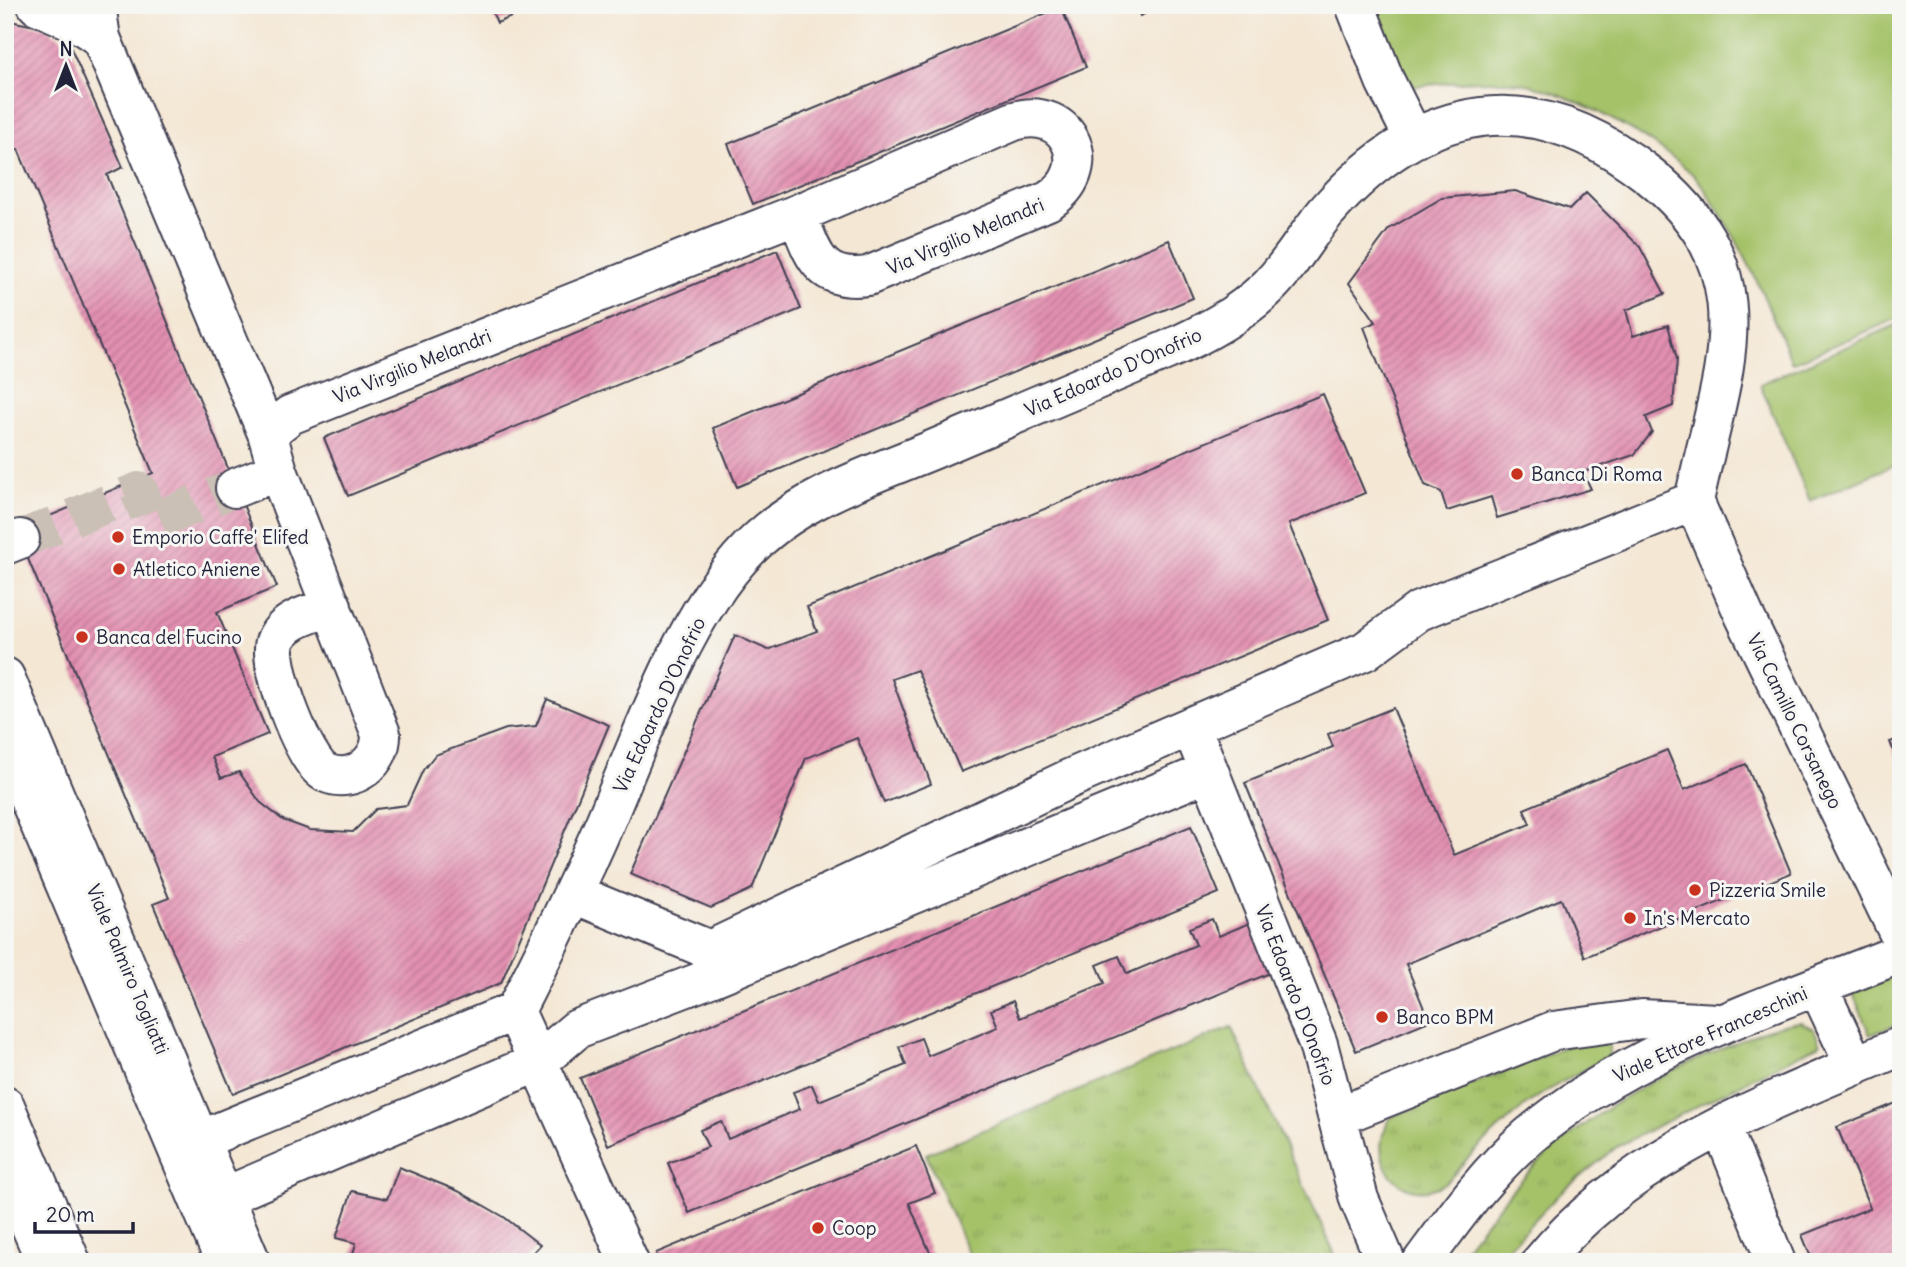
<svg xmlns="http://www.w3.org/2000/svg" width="1906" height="1267" viewBox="0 0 1906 1267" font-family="Delius,sans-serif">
	<defs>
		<pattern id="grass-tufts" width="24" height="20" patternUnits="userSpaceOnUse" patternTransform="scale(1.75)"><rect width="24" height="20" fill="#a5c269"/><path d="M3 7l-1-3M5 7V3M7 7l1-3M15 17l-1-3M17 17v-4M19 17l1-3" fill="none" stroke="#8ea65c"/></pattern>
		<pattern id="building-hatch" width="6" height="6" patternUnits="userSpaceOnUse" patternTransform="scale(1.75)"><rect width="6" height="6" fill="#e390b1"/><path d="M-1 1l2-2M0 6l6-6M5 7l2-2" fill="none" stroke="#b87591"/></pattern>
	</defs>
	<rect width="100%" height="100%" fill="#f6f6f2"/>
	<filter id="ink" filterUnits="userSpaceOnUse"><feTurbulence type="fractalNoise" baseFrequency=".0143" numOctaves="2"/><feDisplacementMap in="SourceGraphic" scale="14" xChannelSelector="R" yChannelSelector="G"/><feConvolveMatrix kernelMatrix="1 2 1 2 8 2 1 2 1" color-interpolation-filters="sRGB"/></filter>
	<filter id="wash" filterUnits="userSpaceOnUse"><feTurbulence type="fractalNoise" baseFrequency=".00686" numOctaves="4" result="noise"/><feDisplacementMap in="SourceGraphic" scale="28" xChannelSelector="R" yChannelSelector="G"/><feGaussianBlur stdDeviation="1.57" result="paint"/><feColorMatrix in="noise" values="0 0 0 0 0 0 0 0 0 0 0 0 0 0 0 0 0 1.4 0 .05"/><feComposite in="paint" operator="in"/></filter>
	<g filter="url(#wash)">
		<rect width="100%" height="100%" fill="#f4e7d4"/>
		<path fill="url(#grass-tufts)" stroke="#647252" stroke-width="2" d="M 1901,971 L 1901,1023 L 1870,1035 L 1852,991 Z
			M 1801,1022 L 1814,1029 L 1820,1044 L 1618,1146 L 1560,1193 L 1495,1262 L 1454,1262 C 1485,1224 1515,1182 1552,1150 C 1603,1107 1660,1074 1721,1049 C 1747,1038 1773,1024 1801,1022 Z
			M 1231,1027 L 1338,1261 L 972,1262 L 926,1154 Z
			M 1597,1034 L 1609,1044 L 1609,1056 C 1582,1072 1551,1086 1526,1105 C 1507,1121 1488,1138 1470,1156 C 1459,1166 1451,1183 1435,1188 C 1413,1196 1392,1184 1384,1163 C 1378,1146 1382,1132 1391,1117 Z"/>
		<path fill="#a5c269" stroke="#647252" stroke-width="2" d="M 1375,5 L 1901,5 L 1901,317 L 1792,363 C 1770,310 1749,258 1718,210 C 1711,200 1705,187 1697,179 C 1667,145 1565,89 1521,83 C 1484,78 1445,83 1409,87 Z
			M 1901,323 L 1901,462 L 1810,501 L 1760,384 Z"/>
		<g id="blocks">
			<path fill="url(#building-hatch)" d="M 489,5 L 540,5 L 497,23 Z
				M 1136,5 L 1165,5 L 1140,16 Z
				M 1061,7 L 1086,67 L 753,204 L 728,144 Z
				M 5,20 L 45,28 L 68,42 L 123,167 L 107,175 L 277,587 L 217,612 L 268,734 L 212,757 L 221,778 L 239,772 L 260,802 L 283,820 L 310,830 L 353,832 L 376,809 L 407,805 L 423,770 L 435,755 L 506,729 L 536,726 L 547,699 L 609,725 L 501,983 L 233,1094 L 153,904 L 169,898 L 16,530 L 153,473 L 18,149 L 5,154 Z
				M 1515,191 L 1570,209 L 1586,193 L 1640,247 L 1665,294 L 1626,310 L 1633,336 L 1668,325 L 1677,359 L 1673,406 L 1646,417 L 1652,432 L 1634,455 L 1583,472 L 1591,489 L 1497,518 L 1491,497 L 1447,511 L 1441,492 L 1425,485 L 1364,327 L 1376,322 L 1349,283 L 1389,229 L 1442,198 Z
				M 1169,240 L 1193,298 L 737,487 L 713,428 Z
				M 777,250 L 801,309 L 348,496 L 324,438 Z
				M 1323,394 L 1365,493 L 1289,524 L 1328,620 L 961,772 L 917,670 L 892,679 L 931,784 L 884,803 L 857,738 L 806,758 L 752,889 L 711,908 L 630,874 L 735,635 L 768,650 L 817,631 L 807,607 Z
				M 1393,708 L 1454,855 L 1530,824 L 1524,809 L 1667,750 L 1684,790 L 1746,764 L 1791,873 L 1585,957 L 1561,899 L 1406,964 L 1429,1021 L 1356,1051 L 1245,783 L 1333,747 L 1328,734 Z
				M 1901,738 L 1901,768 L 1890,742 Z
				M 1191,826 L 1219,893 L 608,1145 L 580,1078 Z
				M 1212,919 L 1219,936 L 1254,921 L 1275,971 L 689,1213 L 668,1163 L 708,1147 L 700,1130 L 721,1121 L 728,1139 L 800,1109 L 793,1092 L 812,1085 L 819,1101 L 906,1065 L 899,1047 L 921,1038 L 928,1056 L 998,1027 L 991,1010 L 1013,1001 L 1020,1018 L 1105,983 L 1097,965 L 1119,956 L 1127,974 L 1196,945 L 1189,928 Z
				M 1901,1101 L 1901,1262 L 1813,1262 L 1802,1235 L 1870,1208 L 1837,1127 Z
				M 916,1146 L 935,1193 L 909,1203 L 934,1262 L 659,1262 L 656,1253 Z
				M 399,1167 L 458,1191 L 504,1217 L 540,1245 L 524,1262 L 351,1262 L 356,1243 L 336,1238 L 352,1191 L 387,1199 Z"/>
		</g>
	</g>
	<g filter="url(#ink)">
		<use href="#blocks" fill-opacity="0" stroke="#424052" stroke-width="2"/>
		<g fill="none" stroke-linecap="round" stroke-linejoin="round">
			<path stroke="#cac0b5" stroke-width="38" stroke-dasharray="38 19" stroke-linecap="butt" d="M 20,539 L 139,491 L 152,522 L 235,488"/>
			<g stroke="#424052" stroke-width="42">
				<path id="minor" d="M 37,5 L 80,24 L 101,38
					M 96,5 L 101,38 L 267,433 L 290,415 L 797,214 L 1014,121 C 1071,104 1098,171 1048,201 L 868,276 C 818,283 813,253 797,214
					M 1355,5 L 1385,81 L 1414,139
					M 267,433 L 278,471 L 381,734 C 382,761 354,785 326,773 C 305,765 267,663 275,642 C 283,619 312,614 332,606
					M 235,488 L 278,471
					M 1694,501 L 1745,617 L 1901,938
					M 5,545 L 20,539
					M 1191,726 L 1318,1044 L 1359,1199 L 1386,1262
					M 5,742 L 225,1262
					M 713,977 L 1208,772
					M 1818,987 L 1855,1066
					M 515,1011 L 629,1262
					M 5,1106 L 71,1262
					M 1339,1116 L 1553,1031 L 1642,1019 L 1717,1023
					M 1721,1126 L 1776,1262
					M 200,1140 L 515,1011 C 547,948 578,885 606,820 C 644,732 687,604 759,539 C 806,496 874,474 932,450 C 1010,417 1087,384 1165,351 C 1200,336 1236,317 1264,291 C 1288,269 1305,237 1326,212 C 1423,101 1532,82 1650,176 C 1772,274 1720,374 1694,501 L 1419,611 L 1365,651 L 1071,778 L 710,950 L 574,894
					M 224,1197 L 538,1062 L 577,1029 L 713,977 L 710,950
					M 1422,1262 C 1455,1217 1487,1172 1529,1136 C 1632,1048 1776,1004 1901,953
					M 1541,1262 C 1633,1150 1772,1102 1901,1046"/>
			</g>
			<g stroke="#424052" stroke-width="42">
				<path id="major" d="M 5,677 L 251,1262
					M 5,1167 L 46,1262"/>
			</g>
			<use href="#minor" stroke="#fff" stroke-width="38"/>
			<use href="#major" stroke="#fff" stroke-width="38"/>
		</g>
	</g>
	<g fill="#c8321e" stroke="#f6f6f2" stroke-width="2.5">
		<circle cx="1517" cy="474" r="7"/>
		<circle cx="118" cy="537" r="7"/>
		<circle cx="119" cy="569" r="7"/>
		<circle cx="82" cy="637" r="7"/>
		<circle cx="1695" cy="890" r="7"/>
		<circle cx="1630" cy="918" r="7"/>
		<circle cx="1382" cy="1017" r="7"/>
		<circle cx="818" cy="1228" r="7"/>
	</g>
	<g text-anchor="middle" stroke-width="6" stroke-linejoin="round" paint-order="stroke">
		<g font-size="19" fill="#22223b" stroke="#f6f6f2">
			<text transform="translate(965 236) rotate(-23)" y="7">Via Virgilio Melandri</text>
			<text transform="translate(412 366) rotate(-22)" y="7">Via Virgilio Melandri</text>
			<text transform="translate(1113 372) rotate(-24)" y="7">Via Edoardo D'Onofrio</text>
			<text transform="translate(659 705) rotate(-65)" y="7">Via Edoardo D'Onofrio</text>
			<text transform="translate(1795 721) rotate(64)" y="7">Via Camillo Corsanego</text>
			<text transform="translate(128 969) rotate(67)" y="7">Viale Palmiro Togliatti</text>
			<text transform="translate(1296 995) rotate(69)" y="7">Via Edoardo D'Onofrio</text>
			<text transform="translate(1710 1034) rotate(-24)" y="7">Viale Ettore Franceschini</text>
		</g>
		<g font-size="19" fill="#22223b" stroke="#f6f6f2" text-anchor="start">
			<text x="1531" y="481">Banca Di Roma</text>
			<text x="132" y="544">Emporio Caffe' Elifed</text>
			<text x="133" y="576">Atletico Aniene</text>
			<text x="96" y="644">Banca del Fucino</text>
			<text x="1709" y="897">Pizzeria Smile</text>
			<text x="1644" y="925">In's Mercato</text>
			<text x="1396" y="1024">Banco BPM</text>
			<text x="832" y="1235">Coop</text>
		</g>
	</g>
	<rect width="1906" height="1267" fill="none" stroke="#f6f6f2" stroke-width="28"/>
	<g transform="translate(66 66)" stroke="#f6f6f2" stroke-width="5" paint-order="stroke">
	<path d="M0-5L12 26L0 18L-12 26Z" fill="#22223b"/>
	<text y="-10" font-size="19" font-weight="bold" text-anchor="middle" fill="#22223b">N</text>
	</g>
	<path d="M35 1222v10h98v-10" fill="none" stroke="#22223b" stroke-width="3.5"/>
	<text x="46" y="1222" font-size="21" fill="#22223b" stroke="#f6f6f2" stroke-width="5" paint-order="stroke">20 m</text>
</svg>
